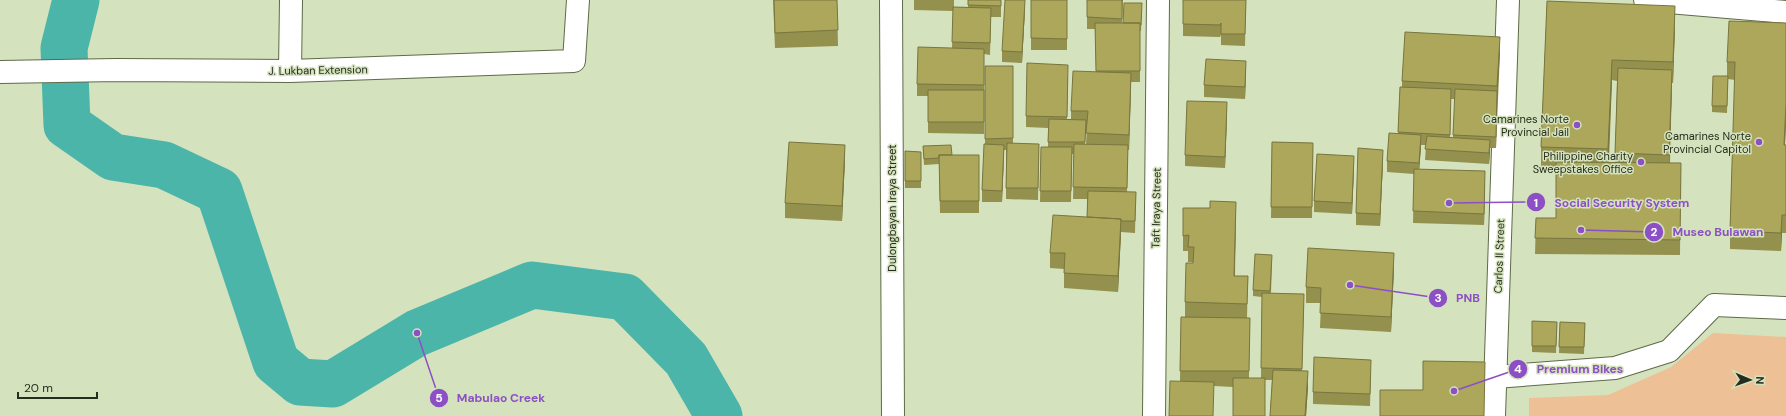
<svg xmlns="http://www.w3.org/2000/svg" width="1786" height="416" viewBox="0 0 1786 416" font-family="'DM Sans',sans-serif">
	<rect width="100%" height="100%" fill="#d4e3bd"/>
	<path fill="#edc096" d="M 1713,333 L 1786,337 L 1786,416 L 1529,416 L 1529,398 L 1608,395 L 1671,367 Z"/>
	<g fill="none" stroke-linecap="round" stroke-linejoin="round">
		<path stroke="#4bb5a9" stroke-width="47" d="M 76,0 L 64,48 L 67,125 L 113,157 L 164,165 L 219,191 L 276,362 L 300,382 L 333,384 L 417,333 L 532,285 L 625,297 L 686,359 L 719,416"/>
		<g stroke="#5e6a48" stroke-width="24">
			<path id="minor" d="M 290,71 L 291,0
				M 0,72 L 116,70 L 290,71 L 574,61 L 578,0
				M 1495,377 L 1615,368 L 1669,351 L 1714,305 L 1786,308
				M 1154,416 L 1158,0
				M 1494,416 L 1508,0"/>
		</g>
		<g stroke="#5e6a48" stroke-width="24">
			<path id="major" d="M 891,0 L 893,416
				M 1645,0 L 1786,12"/>
		</g>
		<use href="#minor" stroke="#fff" stroke-width="22"/>
		<use href="#major" stroke="#fff" stroke-width="22"/>
	</g>
	<path fill="#94904d" fill-rule="evenodd" d="M 773,0 L 837,0 L 838,46 L 775,48 Z
		M 914,0 L 954,0 L 954,7 L 968,7 L 968,0 L 1001,0 L 1001,17 L 991,17 L 990,55 L 984,54 L 984,134 L 928,133 L 928,96 L 917,96 L 917,84 L 952,48 L 953,11 L 914,10 Z
		M 1031,0 L 1067,0 L 1067,50 L 1031,50 Z
		M 1087,0 L 1123,0 L 1122,23 L 1123,23 L 1142,10 L 1141,31 L 1140,31 L 1140,82 L 1131,82 L 1129,150 L 1128,150 L 1127,192 L 1136,192 L 1135,233 L 1121,232 L 1118,292 L 1064,288 L 1064,269 L 1050,268 L 1050,253 L 1087,217 L 1087,199 L 1073,199 L 1074,154 L 1072,154 L 1071,202 L 1040,202 L 1041,147 L 1048,147 L 1048,128 L 1026,127 L 1026,116 L 1068,76 L 1067,119 L 1071,119 L 1071,111 L 1096,72 L 1095,29 L 1087,29 ZM 1086,126 L 1087,127 L 1086,145 L 1085,145 Z
		M 1246,0 L 1245,46 L 1221,45 L 1221,35 L 1220,37 L 1183,36 L 1183,24 Z
		M 1547,1 L 1675,26 L 1673,83 L 1672,83 L 1670,163 L 1681,163 L 1680,255 L 1535,254 L 1536,218 L 1556,218 L 1556,167 L 1541,167 L 1541,147 ZM 1612,80 L 1617,81 L 1615,162 L 1609,162 Z
		M 1025,9 L 1022,63 L 1002,62 L 1002,51 Z
		M 1786,23 L 1786,122 L 1785,145 L 1786,145 L 1786,233 L 1782,233 L 1781,251 L 1730,249 L 1730,231 L 1735,80 L 1728,79 L 1727,113 L 1712,112 L 1712,106 L 1727,76 L 1727,62 Z
		M 1500,52 L 1496,148 L 1490,148 L 1489,164 L 1425,160 L 1426,145 L 1421,145 L 1419,169 L 1485,183 L 1484,225 L 1413,223 L 1414,174 L 1387,172 L 1387,161 L 1398,134 L 1400,87 L 1402,87 L 1402,81 ZM 1451,99 L 1455,99 L 1453,138 L 1450,137 Z
		M 985,66 L 1013,66 L 1013,144 L 1039,144 L 1038,200 L 1006,199 L 1006,150 L 1004,150 L 1002,202 L 982,202 L 982,190 L 985,144 Z
		M 1246,73 L 1245,99 L 1204,97 L 1204,85 Z
		M 1227,114 L 1225,168 L 1185,166 L 1185,155 Z
		M 1272,142 L 1313,143 L 1312,218 L 1271,218 Z
		M 923,146 L 952,155 L 979,155 L 979,213 L 940,213 L 939,164 L 924,165 Z
		M 905,151 L 921,152 L 921,188 L 905,188 Z
		M 845,160 L 842,221 L 785,218 L 785,203 Z
		M 1383,161 L 1380,226 L 1356,225 L 1356,213 Z
		M 1354,168 L 1352,214 L 1314,212 L 1314,201 Z
		M 1183,208 L 1236,217 L 1235,276 L 1248,276 L 1247,318 L 1250,318 L 1249,378 L 1261,378 L 1262,297 L 1253,296 L 1253,290 L 1272,261 L 1271,294 L 1304,306 L 1302,371 L 1308,387 L 1306,416 L 1270,416 L 1272,380 L 1265,380 L 1233,387 L 1214,386 L 1180,381 L 1181,317 L 1185,317 L 1185,302 L 1193,262 L 1188,262 L 1188,251 L 1183,251 Z
		M 1394,268 L 1391,332 L 1320,328 L 1321,303 L 1306,303 L 1306,287 Z
		M 1532,321 L 1557,322 L 1556,353 L 1532,352 Z
		M 1560,322 L 1585,323 L 1584,354 L 1559,353 Z
		M 1371,371 L 1370,406 L 1313,404 L 1313,392 Z"/>
	<path fill="#78753f" d="M 1025,0 L 1025,9 L 1022,63 L 1022,52 Z
		M 1675,6 L 1675,26 L 1673,83 L 1673,62 Z
		M 1500,37 L 1500,52 L 1497,101 L 1497,86 Z
		M 1612,60 L 1612,80 L 1608,169 L 1608,149 Z
		M 1246,61 L 1246,73 L 1245,99 L 1245,87 Z
		M 1672,70 L 1672,86 L 1669,170 L 1669,155 Z
		M 1131,73 L 1131,88 L 1129,150 L 1129,135 Z
		M 1497,91 L 1497,102 L 1496,148 L 1496,137 Z
		M 1227,102 L 1227,114 L 1225,168 L 1225,157 Z
		M 1786,104 L 1786,122 L 1784,162 L 1784,145 Z
		M 1421,135 L 1421,147 L 1419,174 L 1419,163 Z
		M 1490,140 L 1490,152 L 1489,164 L 1489,153 Z
		M 845,145 L 845,160 L 842,221 L 842,206 Z
		M 1004,145 L 1004,156 L 1002,202 L 1002,191 Z
		M 1383,150 L 1383,161 L 1380,226 L 1380,214 Z
		M 1354,156 L 1354,168 L 1352,214 L 1352,203 Z
		M 1485,171 L 1485,183 L 1484,225 L 1484,214 Z
		M 1236,202 L 1236,217 L 1234,292 L 1234,276 Z
		M 1782,215 L 1782,233 L 1781,251 L 1781,233 Z
		M 1121,219 L 1121,235 L 1118,292 L 1118,276 Z
		M 1394,253 L 1394,268 L 1391,332 L 1391,317 Z
		M 1308,371 L 1308,387 L 1306,416 L 1305,416 Z"/>
	<path fill="#aca75a" stroke="#78753f" d="M 774,0 L 837,0 L 838,30 L 775,33 Z
		M 968,0 L 1001,0 L 1001,6 L 968,5 Z
		M 1005,0 L 1025,0 L 1022,52 L 1002,51 Z
		M 1031,0 L 1067,0 L 1067,39 L 1031,38 Z
		M 1087,0 L 1122,0 L 1122,19 L 1087,17 Z
		M 1183,0 L 1246,0 L 1245,34 L 1221,34 L 1221,23 L 1220,25 L 1183,24 Z
		M 1547,1 L 1675,6 L 1673,62 L 1612,60 L 1608,149 L 1541,147 Z
		M 1124,3 L 1142,3 L 1141,25 L 1140,24 L 1140,23 L 1123,23 Z
		M 953,7 L 991,8 L 990,43 L 952,42 Z
		M 1729,21 L 1786,23 L 1786,104 L 1784,145 L 1786,145 L 1786,215 L 1782,215 L 1781,233 L 1730,231 L 1735,62 L 1727,62 Z
		M 1095,23 L 1140,23 L 1140,71 L 1096,71 Z
		M 1405,32 L 1500,37 L 1497,86 L 1402,81 Z
		M 918,47 L 984,49 L 984,85 L 917,84 Z
		M 1206,59 L 1246,61 L 1245,87 L 1204,85 Z
		M 1027,63 L 1068,65 L 1067,117 L 1026,116 Z
		M 985,66 L 1013,66 L 1013,138 L 985,139 Z
		M 1618,68 L 1672,70 L 1669,155 L 1615,153 Z
		M 1073,71 L 1131,73 L 1129,135 L 1086,133 L 1088,111 L 1071,111 Z
		M 1713,76 L 1728,76 L 1727,106 L 1712,106 Z
		M 1400,87 L 1451,89 L 1450,135 L 1398,132 Z
		M 1455,89 L 1497,91 L 1496,137 L 1453,135 Z
		M 928,90 L 984,90 L 984,122 L 928,122 Z
		M 1187,101 L 1227,102 L 1225,157 L 1185,155 Z
		M 1049,119 L 1086,120 L 1085,142 L 1048,142 Z
		M 1389,133 L 1421,135 L 1419,163 L 1387,161 Z
		M 1427,136 L 1490,140 L 1489,153 L 1425,149 Z
		M 789,142 L 845,145 L 842,206 L 785,203 Z
		M 1272,142 L 1313,143 L 1312,207 L 1271,207 Z
		M 1007,143 L 1039,144 L 1038,188 L 1006,188 Z
		M 984,144 L 1004,145 L 1002,191 L 982,190 Z
		M 1074,144 L 1128,145 L 1127,188 L 1073,187 Z
		M 951,145 L 952,155 L 939,155 L 939,158 L 924,159 L 923,146 Z
		M 1041,147 L 1072,147 L 1071,191 L 1040,191 Z
		M 1358,148 L 1383,150 L 1380,214 L 1356,213 Z
		M 905,151 L 921,152 L 921,181 L 905,181 Z
		M 1317,154 L 1354,156 L 1352,203 L 1314,201 Z
		M 939,155 L 979,155 L 979,201 L 940,201 Z
		M 1556,162 L 1681,163 L 1680,240 L 1535,238 L 1536,218 L 1556,218 Z
		M 1414,169 L 1485,171 L 1484,214 L 1413,211 Z
		M 1088,191 L 1136,192 L 1135,221 L 1121,221 L 1121,219 L 1087,217 Z
		M 1210,201 L 1236,202 L 1234,276 L 1248,276 L 1247,304 L 1185,302 L 1186,263 L 1193,263 L 1194,247 L 1188,247 L 1189,235 L 1183,236 L 1183,208 L 1210,208 Z
		M 1053,215 L 1121,219 L 1118,276 L 1064,273 L 1065,253 L 1050,253 Z
		M 1308,248 L 1394,253 L 1391,317 L 1320,313 L 1321,288 L 1306,287 Z
		M 1255,254 L 1272,255 L 1270,291 L 1253,290 Z
		M 1262,293 L 1304,294 L 1302,369 L 1261,368 Z
		M 1181,317 L 1250,318 L 1249,371 L 1180,371 Z
		M 1532,321 L 1557,322 L 1556,346 L 1532,346 Z
		M 1560,322 L 1585,323 L 1584,347 L 1559,347 Z
		M 1314,357 L 1371,360 L 1370,394 L 1313,392 Z
		M 1423,361 L 1485,362 L 1484,416 L 1380,416 L 1380,390 L 1423,390 Z
		M 1273,370 L 1308,371 L 1305,416 L 1270,416 Z
		M 1233,378 L 1265,378 L 1265,416 L 1233,416 Z
		M 1170,381 L 1214,382 L 1213,416 L 1169,416 Z"/>
	<g fill="#8c4fc5" stroke="#d4e3bd" stroke-width="1.5">
		<circle cx="1577" cy="125" r="4"/>
		<circle cx="1759" cy="142" r="4"/>
		<circle cx="1641" cy="162" r="4"/>
	</g>
	<g text-anchor="middle" stroke-width="3" stroke-linejoin="round" paint-order="stroke">
		<g font-size="11" fill="#272d1e" stroke="#d4e3bd">
			<text transform="translate(318 70) rotate(-1)" y="4">J. Lukban Extension</text>
			<text transform="translate(892 208) rotate(-90)" y="4">Dulongbayan Iraya Street</text>
			<text transform="translate(1156 208) rotate(-89)" y="4">Taft Iraya Street</text>
			<text transform="translate(1499 256) rotate(-88)" y="4">Carlos II Street</text>
		</g>
		<g font-size="11" fill="#272d1e" stroke="#d4e3bd" text-anchor="end">
			<text x="1569" y="123">Camarines Norte<tspan x="1569" dy="13">Provincial Jail</tspan></text>
			<text x="1751" y="140">Camarines Norte<tspan x="1751" dy="13">Provincial Capitol</tspan></text>
			<text x="1633" y="160">Philippine Charity<tspan x="1633" dy="13">Sweepstakes Office</tspan></text>
		</g>
	</g>
	<path fill="none" stroke="#8c4fc5" stroke-width="1.5" d="M1449 203L1536 202M1581 230L1654 232M1350 285L1438 298M1454 391L1518 369M417 333L439 398"/>
	<g fill="#8c4fc5" stroke="#d4e3bd" stroke-width="1.5">
		<circle cx="1449" cy="203" r="4"/>
		<circle cx="1581" cy="230" r="4"/>
		<circle cx="1350" cy="285" r="4"/>
		<circle cx="1454" cy="391" r="4"/>
		<circle cx="417" cy="333" r="4"/>
		<circle cx="1536" cy="202" r="10"/>
		<circle cx="1654" cy="232" r="10"/>
		<circle cx="1438" cy="298" r="10"/>
		<circle cx="1518" cy="369" r="10"/>
		<circle cx="439" cy="398" r="10"/>
	</g>
	<g font-size="12" text-anchor="middle" font-weight="bold" fill="#fff">
		<text x="1536" y="207">1</text>
		<text x="1654" y="236">2</text>
		<text x="1438" y="302">3</text>
		<text x="1518" y="373">4</text>
		<text x="439" y="402">5</text>
	</g>
	<g font-size="12" text-anchor="middle" font-weight="bold" fill="#8c4fc5" stroke="#d4e3bd" stroke-width="3" stroke-linejoin="round" paint-order="stroke">
		<text x="1622" y="207">Social Security System</text>
		<text x="1718" y="236">Museo Bulawan</text>
		<text x="1468" y="302">PNB</text>
		<text x="1580" y="373">Premium Bikes</text>
		<text x="501" y="402">Mabulao Creek</text>
	</g>
	<g transform="translate(1750 380) rotate(92)" stroke="#d4e3bd" stroke-width="3" paint-order="stroke">
	<path d="M0-3L7 15L0 10L-7 15Z" fill="#272d1e"/>
	<text y="-6" font-size="11" font-weight="bold" text-anchor="middle" fill="#272d1e">N</text>
	</g>
	<path d="M18 392v6h79v-6" fill="none" stroke="#272d1e" stroke-width="2"/>
	<text x="24" y="392" font-size="12" fill="#272d1e" stroke="#d4e3bd" stroke-width="3" paint-order="stroke">20 m</text>
</svg>
